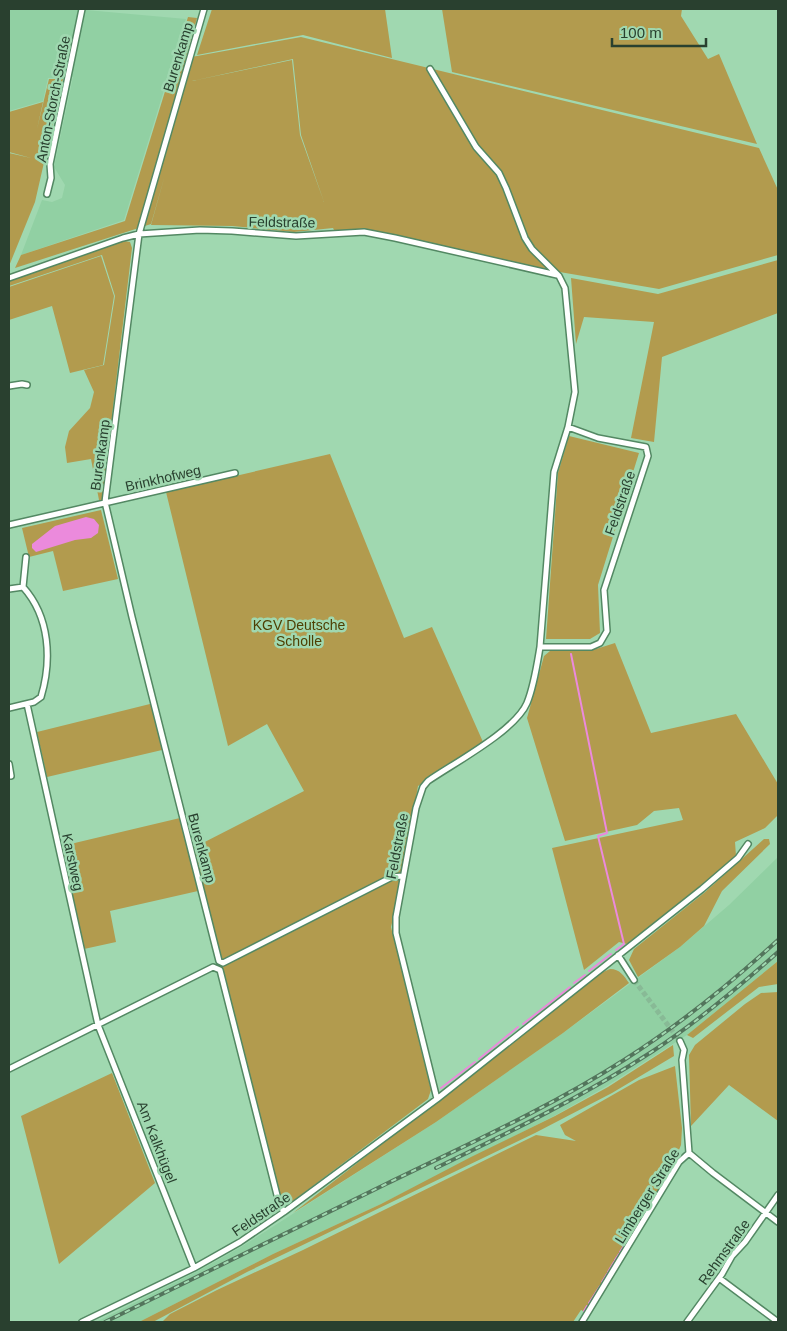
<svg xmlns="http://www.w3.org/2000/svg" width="787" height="1331" viewBox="0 0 787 1331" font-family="Helvetica,sans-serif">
	<rect width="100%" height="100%" fill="#a0d8b0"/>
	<path fill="#91d0a3" d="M 9,9 L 75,9 L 186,19 L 124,220 L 21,255 L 42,200 L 52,202 L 62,198 L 65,185 L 54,167 L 73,77 L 48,78 L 43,101 L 9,111 Z
		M 778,857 L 778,961 L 687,1035 L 607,1086 L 554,1116 L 381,1204 L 273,1254 L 139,1322 L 96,1322 L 202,1269 L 241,1247 L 436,1122 L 563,1033 L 680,947 L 729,905 Z"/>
	<path fill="#b29b4e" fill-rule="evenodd" d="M 212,9 L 385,9 L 392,58 L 303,35 L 197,55 Z
		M 442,9 L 682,9 L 681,16 L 708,59 L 719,54 L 757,144 L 452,72 Z
		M 188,17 L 197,18 L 186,58 L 301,37 L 759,148 L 778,190 L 778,255 L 659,289 L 548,270 L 369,234 L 336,234 L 333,228 L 294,232 L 232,226 L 151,225 L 165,175 L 151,224 L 15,268 L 21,255 L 125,221 ZM 293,59 L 301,135 L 324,202 L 300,135 L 292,60 L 192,81 Z
		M 49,79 L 63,79 L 35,202 L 9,266 L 9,153 L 31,158 L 9,152 L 9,112 L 43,102 L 37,129 Z
		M 124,241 L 130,242 L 132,248 L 102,500 L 99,500 L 91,459 L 67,463 L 65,447 L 69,431 L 90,408 L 94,392 L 84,370 L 104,365 L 115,296 L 102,255 L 9,286 L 9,280 Z
		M 101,256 L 114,296 L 103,365 L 70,373 L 52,306 L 9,320 L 9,287 Z
		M 778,260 L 778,313 L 662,357 L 654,442 L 631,438 L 654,322 L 584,317 L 576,344 L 571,278 L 658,294 Z
		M 569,436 L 639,453 L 598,585 L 600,633 L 590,639 L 546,639 L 558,473 Z
		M 330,454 L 404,638 L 432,627 L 483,742 L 418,786 L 401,887 L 391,927 L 431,1090 L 428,1099 L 289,1204 L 282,1201 L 198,891 L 110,911 L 116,942 L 84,949 L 62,846 L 180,818 L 162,750 L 47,777 L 37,732 L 154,703 L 191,849 L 304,791 L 267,724 L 228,746 L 166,492 Z
		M 101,510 L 118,579 L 63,591 L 53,551 L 29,557 L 22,528 Z
		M 615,643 L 651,733 L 736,714 L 778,784 L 778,815 L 765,828 L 735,842 L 736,856 L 700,888 L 627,944 L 619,942 L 584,970 L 552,848 L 683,820 L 679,808 L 654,811 L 637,825 L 565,841 L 527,718 L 544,656 L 550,651 L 593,650 Z
		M 764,839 L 769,839 L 770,844 L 722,891 L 704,926 L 680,947 L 638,977 L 629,960 L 634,949 L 704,893 Z
		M 778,961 L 778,984 L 759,987 L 693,1038 L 687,1035 Z
		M 610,969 C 620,969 624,976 629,983 L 563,1033 L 436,1122 L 293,1213 L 603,972 Z
		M 778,992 L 778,1121 L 729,1085 L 691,1126 L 689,1055 L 695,1045 L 745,1004 L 761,993 Z
		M 673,1045 L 674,1056 L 612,1093 L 535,1133 L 247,1272 L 153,1322 L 139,1322 L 273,1254 L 381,1204 L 471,1157 L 555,1116 L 608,1087 Z
		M 675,1066 L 682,1128 L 681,1145 L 674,1162 L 615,1264 L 585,1312 L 581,1310 L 573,1322 L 162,1322 L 170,1314 L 217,1290 L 303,1250 L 536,1135 L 576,1141 L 565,1135 L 560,1125 L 639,1080 Z
		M 112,1073 L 155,1183 L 59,1264 L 21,1116 Z"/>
	<path fill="#eb8adc" d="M 86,517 L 94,519 L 99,525 L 98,533 L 91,538 L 75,540 L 36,552 L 32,548 L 32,544 L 55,526 Z"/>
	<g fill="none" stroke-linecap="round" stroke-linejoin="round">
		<path stroke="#eb8adc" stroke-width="2" d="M 571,654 L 607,833 L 598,836 L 624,944 L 616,950
			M 589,971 L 611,954
			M 574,983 L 585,975
			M 523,1024 L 570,987
			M 479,1059 L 518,1027
			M 441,1088 L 475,1062
			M 620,1252 L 625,1244
			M 615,1260 L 619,1254
			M 608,1272 L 614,1262
			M 602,1282 L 607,1274
			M 589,1303 L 600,1286
			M 584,1311 L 587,1306"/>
		<path stroke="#88ba96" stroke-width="5" stroke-dasharray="5 2.5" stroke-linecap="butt" d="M 634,980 L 680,1041"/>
		<g stroke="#538863" stroke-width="8">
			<path id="minor" d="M 204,9 L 139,234 L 105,502 L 132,617 L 219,961 L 223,963 L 392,877 L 402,876
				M 430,69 L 476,147 L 499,173 L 506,188 L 525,238 L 532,249 L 559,276 L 565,288 L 575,392 L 568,427 L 554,472 L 540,647 C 537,665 534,686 527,703 C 515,731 454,763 428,781 L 423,787 L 416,808 L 396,917 L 396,933 L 437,1099
				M 47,194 L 51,178 L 50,164 L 82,9
				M 9,278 L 123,238 L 139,234 L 200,230 L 232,231 L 296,236 L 364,232 L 395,238 L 557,275
				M 9,386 L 22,384 L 27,385
				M 9,525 L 235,473
				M 9,589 L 23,587
				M 540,647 L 591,647 L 600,643 L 607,631 L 604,590 L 648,456 L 646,447 L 598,438 L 568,427
				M 27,704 L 98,1025 L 194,1268
				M 9,708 L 34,702 L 41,697 C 52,660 50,617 23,587 L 26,557
				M 9,764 L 11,776 L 9,776
				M 618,955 L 634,980
				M 9,1069 L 213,967 L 220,970 L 279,1203 L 284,1212
				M 689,1153 L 713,1173 L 778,1222
				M 719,1278 L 778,1322
				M 82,1322 L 194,1268 L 240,1242 L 284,1212 L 437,1099 L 702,889 L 738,858 L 748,844
				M 582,1322 L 679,1162 L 689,1153 L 682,1060 L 684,1050 L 680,1041
				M 687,1322 L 722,1274 L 732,1256 L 745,1242 L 778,1195"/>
		</g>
		<use href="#minor" stroke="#fff" stroke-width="5"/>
		<g stroke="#53755c" stroke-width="4">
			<path id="rail" d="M 436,1168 C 510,1132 584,1096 653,1051 C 697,1022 739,987 778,952
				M 105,1322 C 199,1276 292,1230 386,1184 C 466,1145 549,1108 624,1060 C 679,1025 730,984 778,940"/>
		</g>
		<use href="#rail" stroke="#a0d8b0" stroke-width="2" stroke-dasharray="5.5" stroke-linecap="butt"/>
	</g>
	<g text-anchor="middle" stroke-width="5" stroke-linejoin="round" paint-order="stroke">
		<g font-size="14" fill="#29402f" stroke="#a0d8b0">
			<text transform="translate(178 57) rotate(-73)" y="5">Burenkamp</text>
			<text transform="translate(53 99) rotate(-79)" y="5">Anton-Storch-Straße</text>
			<text transform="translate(282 222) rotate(1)" y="5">Feldstraße</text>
			<text transform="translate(100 455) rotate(-82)" y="5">Burenkamp</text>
			<text transform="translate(163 478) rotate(-13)" y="5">Brinkhofweg</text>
			<text transform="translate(620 503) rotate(-71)" y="5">Feldstraße</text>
			<text transform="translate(397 846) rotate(-79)" y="5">Feldstraße</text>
			<text transform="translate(202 848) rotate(75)" y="5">Burenkamp</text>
			<text transform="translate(73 862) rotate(78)" y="5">Karstweg</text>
			<text transform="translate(157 1142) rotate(69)" y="5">Am Kalkhügel</text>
			<text transform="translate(647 1196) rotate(-58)" y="5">Limberger Straße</text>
			<text transform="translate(261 1214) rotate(-34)" y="5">Feldstraße</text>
			<text transform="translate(724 1252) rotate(-54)" y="5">Rehmstraße</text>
		</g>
		<g font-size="14" fill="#4e3f03" stroke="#a0d8b0">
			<text x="299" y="630">KGV Deutsche<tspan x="299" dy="16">Scholle</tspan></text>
		</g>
	</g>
	<rect width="787" height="1331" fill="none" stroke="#29402f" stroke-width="20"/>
	<path d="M612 38v8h94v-8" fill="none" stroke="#29402f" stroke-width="2.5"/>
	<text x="620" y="38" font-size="15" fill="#29402f" stroke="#a0d8b0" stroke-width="4" paint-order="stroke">100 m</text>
</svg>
